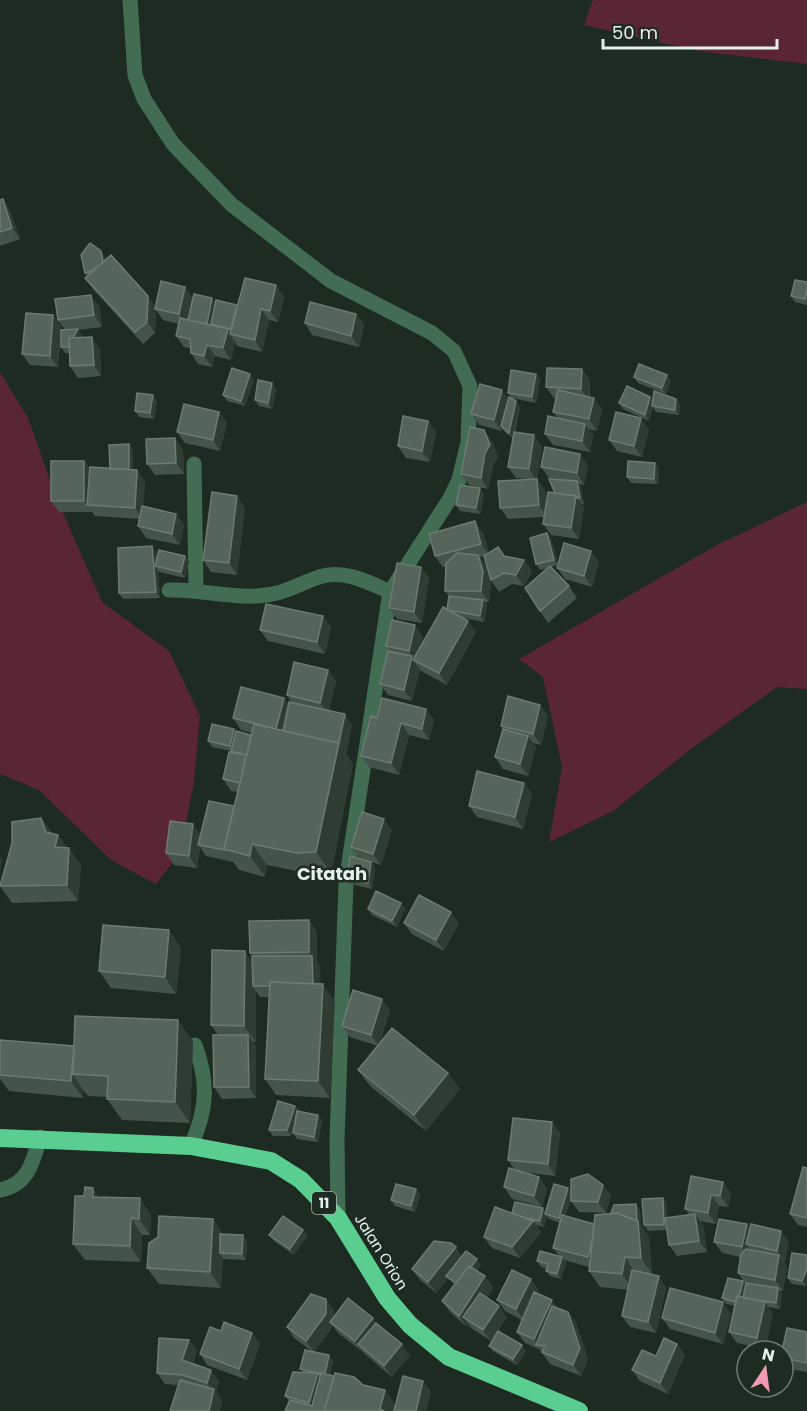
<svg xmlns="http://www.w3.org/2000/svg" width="807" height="1411" viewBox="0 0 807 1411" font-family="Poppins,sans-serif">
	<rect width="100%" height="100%" fill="#1d2b22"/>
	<path fill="#5a2635" d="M 593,0 L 807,0 L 807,64 L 698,51 L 584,25 Z
		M 0,372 L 28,418 L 56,497 L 102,602 L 169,651 L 200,716 L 194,782 L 180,853 L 156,884 L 111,860 L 39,790 L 0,774 Z
		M 807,502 L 807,689 L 777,687 L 691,749 L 613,811 L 549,842 L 562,767 L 543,677 L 519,659 L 717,545 Z"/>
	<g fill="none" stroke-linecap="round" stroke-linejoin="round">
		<path stroke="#426d54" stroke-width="15" d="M 130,0 L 135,75 L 144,99 L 173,144 L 232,205 L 331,281 L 432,333 L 454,351 L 470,386 L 468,442 L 459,480 L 449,500 L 390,592 L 346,882 L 337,1139 L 338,1218
			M 194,464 L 196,589
			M 169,590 C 199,589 228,598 257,596 C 283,595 296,585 319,577 C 344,569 368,582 390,592
			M 191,1146 C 207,1109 209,1083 195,1045
			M 0,1190 C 28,1185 33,1162 40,1137"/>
		<path stroke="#5ace90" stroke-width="18" d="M 0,1138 L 191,1146 L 271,1161 L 301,1180 L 338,1218 L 387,1298 L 410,1325 L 449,1357 L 579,1411"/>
	</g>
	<path fill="#45544a" d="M 0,200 L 10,211 L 20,239 L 0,246 Z
		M 101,251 L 105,257 L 106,260 L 156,307 L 185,287 L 192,298 L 238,305 L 284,296 L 278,322 L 269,320 L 262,352 L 237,346 L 235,342 L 231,360 L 215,356 L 212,367 L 198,364 L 191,353 L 190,348 L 184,347 L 176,336 L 179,324 L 163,320 L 156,310 L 155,333 L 143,344 L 93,289 L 85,278 L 87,276 L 85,273 Z
		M 807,282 L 807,305 L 795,302 L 791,296 Z
		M 99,306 L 102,327 L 78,330 L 82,335 L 81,338 L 100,349 L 101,376 L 78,378 L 70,366 L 69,353 L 65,353 L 61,347 L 61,334 L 58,367 L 30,365 L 22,354 L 53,315 L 61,326 L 61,330 L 65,330 L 58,320 Z
		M 356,314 L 364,325 L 359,347 L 312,335 L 305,323 Z
		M 536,374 L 540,380 L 536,403 L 512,398 L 508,393 Z
		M 667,375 L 671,381 L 666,394 L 638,383 L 634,377 Z
		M 254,380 L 245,406 L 227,401 L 223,395 Z
		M 590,380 L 590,397 L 602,409 L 597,431 L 589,429 L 593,435 L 590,452 L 553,445 L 545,434 L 558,418 L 553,412 L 556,399 L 554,398 L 546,387 Z
		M 276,389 L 272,409 L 259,406 L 255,400 Z
		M 650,397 L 653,401 L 676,399 L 680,405 L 679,415 L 656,412 L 653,407 L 649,421 L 623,409 L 619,403 Z
		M 508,398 L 520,407 L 515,433 L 542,447 L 537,479 L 545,490 L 546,506 L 555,493 L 549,478 L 541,467 L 588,465 L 584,485 L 578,484 L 581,487 L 584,504 L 581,504 L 584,507 L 579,539 L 551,535 L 543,524 L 544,517 L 508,519 L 500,508 L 527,479 L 516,478 L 508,467 L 513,438 L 505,432 L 503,428 L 502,431 L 479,425 L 471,414 Z
		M 157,401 L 154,419 L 139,417 L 135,411 Z
		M 219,412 L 227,423 L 220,451 L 185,443 L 177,432 Z
		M 428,421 L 436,432 L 430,462 L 406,458 L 398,446 Z
		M 649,429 L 642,457 L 617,451 L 609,440 Z
		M 175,438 L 183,450 L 184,474 L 155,475 L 147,464 Z
		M 492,441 L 498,457 L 493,465 L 488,489 L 469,485 L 461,474 Z
		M 133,450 L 133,470 L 145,482 L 143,507 L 176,514 L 184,525 L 180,545 L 146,538 L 138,526 L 140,519 L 95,516 L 92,512 L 59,512 L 51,501 L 84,461 L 90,469 L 110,469 Z
		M 659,468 L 658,484 L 631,483 L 627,477 Z
		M 484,494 L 480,514 L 460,511 L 456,505 Z
		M 245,507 L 237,575 L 211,572 L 203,560 Z
		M 483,533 L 489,553 L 524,560 L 532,571 L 524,586 L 512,584 L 499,592 L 491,580 L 484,556 L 480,557 L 486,566 L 491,582 L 489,602 L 485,602 L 487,605 L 484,622 L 463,618 L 476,632 L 447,685 L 421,671 L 420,669 L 412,701 L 388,695 L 380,684 L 389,651 L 386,646 L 423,637 L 420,647 L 447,609 L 449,596 L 445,591 L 446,567 L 443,567 L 435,556 Z
		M 547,533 L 551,539 L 558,564 L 599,562 L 592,587 L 565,579 L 557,568 L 557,565 L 551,567 L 569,586 L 577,598 L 548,623 L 540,611 L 548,568 L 540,570 L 536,564 Z
		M 156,552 L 157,558 L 185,556 L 189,562 L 185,578 L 159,572 L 158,571 L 160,598 L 123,599 L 119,593 Z
		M 421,567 L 429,578 L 422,623 L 397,619 L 389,608 Z
		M 331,627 L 325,654 L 268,641 L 260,630 Z
		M 328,670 L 336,681 L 329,710 L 352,725 L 346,754 L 353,764 L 331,873 L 311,874 L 267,865 L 265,877 L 239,870 L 233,862 L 206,856 L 200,847 L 197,868 L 174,865 L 166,853 L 201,835 L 234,806 L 238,792 L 231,791 L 223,779 L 232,753 L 231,751 L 212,747 L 208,741 L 234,729 L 236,731 L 251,735 L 252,733 L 241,730 L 233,718 L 284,698 L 288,704 L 291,702 L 287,695 Z
		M 540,705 L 548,716 L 541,745 L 533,743 L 536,747 L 528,776 L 503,769 L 495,757 L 503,729 L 501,726 Z
		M 426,709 L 434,720 L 429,740 L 409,735 L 399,775 L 369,767 L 361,756 L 377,718 Z
		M 524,783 L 532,794 L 523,829 L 477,817 L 469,806 Z
		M 41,818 L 52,833 L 58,835 L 67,848 L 81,865 L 78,901 L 12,903 L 0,886 Z
		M 392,830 L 381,865 L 371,862 L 375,868 L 372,889 L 351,884 L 347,878 L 359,858 L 351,847 Z
		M 405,908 L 397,927 L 372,915 L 368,909 Z
		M 309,920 L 317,932 L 317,963 L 320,967 L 320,984 L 335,1001 L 330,1098 L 276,1095 L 265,1079 L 269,997 L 260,997 L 256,991 L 256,1042 L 253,1042 L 256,1046 L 256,1098 L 222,1099 L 214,1087 L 218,1035 L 211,1025 L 252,962 L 253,956 L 250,953 Z
		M 404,923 L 459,923 L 444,951 L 412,934 Z
		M 181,947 L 176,994 L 111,988 L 99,971 Z
		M 382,999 L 390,1010 L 380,1043 L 460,1089 L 426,1131 L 370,1086 L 358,1070 L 378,1046 L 350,1037 L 342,1026 Z
		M 0,1040 L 74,1046 L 193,1041 L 190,1123 L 122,1120 L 107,1099 L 107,1097 L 88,1096 L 83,1090 L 83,1098 L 9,1091 L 0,1079 Z
		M 295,1106 L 299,1111 L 322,1120 L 318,1142 L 297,1139 L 293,1133 L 295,1125 L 291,1136 L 273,1136 L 269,1130 Z
		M 560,1133 L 555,1176 L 520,1172 L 539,1177 L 547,1189 L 542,1207 L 512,1199 L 504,1187 L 515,1170 L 508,1160 Z
		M 807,1168 L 807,1227 L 798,1225 L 790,1214 Z
		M 691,1176 L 731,1193 L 728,1207 L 719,1206 L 716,1224 L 700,1221 L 703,1225 L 707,1252 L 677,1256 L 669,1245 L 667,1230 L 648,1231 L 644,1225 L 667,1204 L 667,1218 L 689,1214 L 685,1209 Z
		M 603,1185 L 611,1196 L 606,1213 L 579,1212 L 571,1201 L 571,1199 L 565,1216 L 594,1224 L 611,1213 L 636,1204 L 640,1210 L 641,1225 L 649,1237 L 652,1274 L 650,1274 L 666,1287 L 656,1333 L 630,1327 L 622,1316 L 628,1290 L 600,1287 L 589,1271 L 589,1267 L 564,1260 L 566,1263 L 561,1279 L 550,1276 L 546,1271 L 547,1269 L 541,1267 L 537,1261 L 559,1256 L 553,1248 L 560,1223 L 549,1219 L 547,1216 L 544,1227 L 536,1225 L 541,1232 L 520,1258 L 492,1248 L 484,1237 L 512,1213 L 546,1211 L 571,1192 Z
		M 416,1189 L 420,1195 L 415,1212 L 395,1206 L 391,1200 Z
		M 100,1197 L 151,1215 L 150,1235 L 142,1235 L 141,1262 L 85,1260 L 73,1244 Z
		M 213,1219 L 223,1235 L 247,1241 L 246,1260 L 224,1259 L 223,1258 L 221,1288 L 159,1284 L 147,1268 Z
		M 750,1229 L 781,1231 L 789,1242 L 784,1262 L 787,1266 L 783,1291 L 780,1291 L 782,1294 L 780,1309 L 768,1307 L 773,1314 L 765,1349 L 737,1343 L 729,1332 L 735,1306 L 726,1304 L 722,1298 L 743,1281 L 746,1285 L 738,1273 L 740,1257 L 722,1253 L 714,1242 Z
		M 269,1235 L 308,1235 L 294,1255 L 274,1241 Z
		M 807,1255 L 807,1284 L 806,1286 L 792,1284 L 788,1278 Z
		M 462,1256 L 481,1265 L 477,1271 L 485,1276 L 493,1288 L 487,1298 L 507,1317 L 498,1331 L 526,1351 L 517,1365 L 493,1351 L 489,1346 L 497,1332 L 491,1341 L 471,1328 L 469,1325 L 467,1327 L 450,1312 L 442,1301 L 455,1285 L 448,1278 L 436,1293 L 420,1280 L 412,1269 Z
		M 539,1290 L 537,1294 L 557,1308 L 568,1312 L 576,1323 L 588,1359 L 581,1376 L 550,1364 L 539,1349 L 525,1343 L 517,1332 L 522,1320 L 505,1311 L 497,1300 Z
		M 334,1310 L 334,1317 L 376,1323 L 410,1355 L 392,1377 L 366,1355 L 363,1352 L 338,1333 L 333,1326 L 314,1352 L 333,1361 L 330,1375 L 363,1385 L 396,1405 L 423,1381 L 431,1392 L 426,1411 L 285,1411 L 289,1401 L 285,1396 L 303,1372 L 300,1369 L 313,1352 L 294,1338 L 287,1327 Z
		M 731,1314 L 723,1344 L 670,1329 L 662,1318 Z
		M 807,1332 L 807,1372 L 789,1369 L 783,1360 L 783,1351 Z
		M 252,1333 L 260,1344 L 247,1380 L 207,1365 L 200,1354 Z
		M 189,1340 L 197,1351 L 193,1363 L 219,1381 L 216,1391 L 222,1401 L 220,1411 L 170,1411 L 178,1385 L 165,1384 L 157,1373 Z
		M 677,1344 L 685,1355 L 668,1394 L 640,1381 L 632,1370 Z"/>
	<path fill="#2e3c33" d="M 3,199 L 10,211 L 20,239 L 12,228 Z
		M 101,251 L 105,257 L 108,275 L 104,269 Z
		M 276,285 L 284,296 L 278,322 L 270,311 Z
		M 185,287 L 192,298 L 187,325 L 179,314 Z
		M 91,295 L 99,306 L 102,327 L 94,315 Z
		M 148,296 L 156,307 L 155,333 L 147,322 Z
		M 212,298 L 216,304 L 212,325 L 206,327 Z
		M 261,309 L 269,320 L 262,352 L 255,340 Z
		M 356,314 L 364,325 L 359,347 L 351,336 Z
		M 53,315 L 61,326 L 58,367 L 50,356 Z
		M 78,329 L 82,335 L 72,352 L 68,347 Z
		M 228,329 L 232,335 L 230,334 L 235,342 L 231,360 L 223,348 Z
		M 92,337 L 100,349 L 101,376 L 94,365 Z
		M 207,345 L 215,356 L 212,367 L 204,356 Z
		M 582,369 L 590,380 L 589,400 L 581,389 Z
		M 250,374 L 254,380 L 245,406 L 241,401 Z
		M 536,374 L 540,380 L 536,403 L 532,397 Z
		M 667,375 L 671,381 L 666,394 L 662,388 Z
		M 272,383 L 276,389 L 272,409 L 268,403 Z
		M 502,390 L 510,401 L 501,426 L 503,428 L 502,431 L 494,420 Z
		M 153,395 L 157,401 L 154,419 L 150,413 Z
		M 650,397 L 654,403 L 649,421 L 645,415 Z
		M 594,398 L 602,409 L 597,431 L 589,419 Z
		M 676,399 L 680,405 L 679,415 L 675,410 Z
		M 516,401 L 520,407 L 513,438 L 509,433 Z
		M 219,412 L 227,423 L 220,451 L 213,440 Z
		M 641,418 L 649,429 L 642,457 L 634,446 Z
		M 428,421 L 436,432 L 430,462 L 422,451 Z
		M 585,424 L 593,435 L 590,452 L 582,441 Z
		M 484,430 L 492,441 L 498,457 L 493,465 L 488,489 L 481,478 Z
		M 534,435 L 542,447 L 537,481 L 529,469 Z
		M 175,438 L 183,450 L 184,474 L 176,463 Z
		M 129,444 L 133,450 L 133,475 L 129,469 Z
		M 580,454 L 588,465 L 584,485 L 577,473 Z
		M 84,461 L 92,473 L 87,505 L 92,513 L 84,501 Z
		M 655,463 L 659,468 L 658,484 L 654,479 Z
		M 137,470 L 145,482 L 143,519 L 135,508 Z
		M 537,479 L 545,490 L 547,517 L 539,505 Z
		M 577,481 L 581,487 L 584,504 L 580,498 Z
		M 480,488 L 484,494 L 480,514 L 476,508 Z
		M 237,496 L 245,507 L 237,575 L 229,563 Z
		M 576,496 L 584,507 L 579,539 L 571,528 Z
		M 176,514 L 184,525 L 180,545 L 172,534 Z
		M 475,521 L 483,533 L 489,555 L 481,544 Z
		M 547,533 L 551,539 L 558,565 L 554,560 Z
		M 152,546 L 156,552 L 157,567 L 155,566 L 158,571 L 160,598 L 156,592 Z
		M 591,551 L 599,562 L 592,587 L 584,576 Z
		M 478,555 L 486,566 L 491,582 L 489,602 L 481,591 Z
		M 185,556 L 189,562 L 185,578 L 181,572 Z
		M 524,560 L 532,571 L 524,586 L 516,575 Z
		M 421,567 L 429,578 L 422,623 L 414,612 Z
		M 483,600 L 487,605 L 484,622 L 480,616 Z
		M 323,616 L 331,627 L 325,654 L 317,642 Z
		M 468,621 L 476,632 L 447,685 L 439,673 Z
		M 415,625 L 423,637 L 417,662 L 413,660 L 420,669 L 412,701 L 404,690 L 412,657 L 409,651 Z
		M 328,670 L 336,681 L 328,714 L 320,703 Z
		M 284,698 L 292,709 L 285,736 L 276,729 Z
		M 540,705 L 548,716 L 541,745 L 533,734 Z
		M 426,709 L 434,720 L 429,740 L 422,729 Z
		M 345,714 L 352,725 L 346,754 L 353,764 L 331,873 L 316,852 Z
		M 401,723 L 409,735 L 399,775 L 391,763 Z
		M 234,729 L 238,734 L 234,752 L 230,746 Z
		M 528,736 L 536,747 L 528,776 L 520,764 Z
		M 524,783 L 532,794 L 523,829 L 515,817 Z
		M 41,818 L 52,834 L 58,835 L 69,851 L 69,848 L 81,865 L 78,901 L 67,885 L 55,847 L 46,832 Z
		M 384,819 L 392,830 L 381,865 L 373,854 Z
		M 193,824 L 201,835 L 198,845 L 200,847 L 197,868 L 189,856 Z
		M 252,844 L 267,865 L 265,877 L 250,856 Z
		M 0,857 L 2,859 L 0,874 Z
		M 371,862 L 375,868 L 372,889 L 368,883 Z
		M 401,903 L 405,908 L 397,927 L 392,921 Z
		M 451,912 L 459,923 L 444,951 L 436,940 Z
		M 309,920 L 317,932 L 317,963 L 320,967 L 321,996 L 313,985 L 312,956 L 309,952 Z
		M 169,930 L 181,947 L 176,994 L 165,977 Z
		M 245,951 L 256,967 L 253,986 L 256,991 L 256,1042 L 244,1026 Z
		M 323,984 L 335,1001 L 330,1098 L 318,1081 Z
		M 382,999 L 390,1010 L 379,1046 L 371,1035 Z
		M 178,1020 L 193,1041 L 190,1123 L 175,1102 Z
		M 248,1035 L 256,1046 L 256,1098 L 249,1087 Z
		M 74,1046 L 73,1074 L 83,1090 L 83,1098 L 71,1081 Z
		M 448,1073 L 460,1089 L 426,1131 L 414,1115 Z
		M 295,1106 L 299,1112 L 291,1136 L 287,1130 Z
		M 318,1115 L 322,1120 L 318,1142 L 314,1137 Z
		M 552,1122 L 560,1133 L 555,1176 L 548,1164 Z
		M 539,1177 L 547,1189 L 542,1207 L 534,1196 Z
		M 723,1182 L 731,1193 L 728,1207 L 720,1196 Z
		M 603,1185 L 611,1196 L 606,1213 L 598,1202 Z
		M 93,1188 L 105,1204 L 93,1197 Z
		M 568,1188 L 572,1194 L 563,1223 L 559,1218 Z
		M 416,1189 L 420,1195 L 415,1212 L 411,1206 Z
		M 711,1195 L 719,1206 L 716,1224 L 708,1213 Z
		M 140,1198 L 151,1215 L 150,1235 L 139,1219 Z
		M 663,1198 L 667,1204 L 668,1230 L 664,1225 Z
		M 636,1204 L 640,1210 L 641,1225 L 649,1237 L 652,1274 L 641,1258 L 637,1223 Z
		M 543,1208 L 547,1214 L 545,1214 L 547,1216 L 544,1227 L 540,1221 Z
		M 695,1214 L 703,1225 L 707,1252 L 699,1241 Z
		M 131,1218 L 142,1235 L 141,1262 L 130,1246 Z
		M 213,1219 L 224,1236 L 220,1253 L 223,1258 L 221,1288 L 210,1272 Z
		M 533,1221 L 541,1232 L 520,1258 L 512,1247 Z
		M 747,1224 L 755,1236 L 746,1244 L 752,1252 L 750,1259 L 742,1247 Z
		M 597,1225 L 596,1268 L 588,1257 Z
		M 303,1230 L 308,1235 L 294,1255 L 290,1249 Z
		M 781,1231 L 789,1242 L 785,1262 L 777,1251 Z
		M 243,1235 L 247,1241 L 246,1260 L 242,1254 Z
		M 456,1247 L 463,1258 L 446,1276 L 448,1278 L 436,1293 L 428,1282 Z
		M 779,1255 L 787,1266 L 783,1291 L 775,1280 Z
		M 562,1257 L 566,1263 L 561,1279 L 557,1274 Z
		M 625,1257 L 636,1274 L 633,1290 L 622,1274 Z
		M 477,1259 L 481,1265 L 461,1290 L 457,1284 Z
		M 807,1269 L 807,1284 L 806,1286 L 802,1281 Z
		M 485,1276 L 493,1288 L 471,1322 L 463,1317 L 469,1325 L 467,1327 L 459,1316 Z
		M 659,1276 L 666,1287 L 656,1333 L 648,1322 Z
		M 531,1279 L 539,1290 L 524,1320 L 516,1309 Z
		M 743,1281 L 747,1287 L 741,1308 L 737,1302 Z
		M 778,1288 L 782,1294 L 780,1309 L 776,1303 Z
		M 326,1299 L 334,1310 L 334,1325 L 330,1322 L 333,1326 L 314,1352 L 306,1341 Z
		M 552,1300 L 560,1311 L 538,1345 L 534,1339 Z
		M 723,1302 L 731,1314 L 723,1344 L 715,1333 Z
		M 765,1302 L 773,1314 L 765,1349 L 757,1338 Z
		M 499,1306 L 507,1317 L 491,1341 L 483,1330 Z
		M 568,1312 L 576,1323 L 588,1359 L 581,1376 L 573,1365 Z
		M 373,1318 L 381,1329 L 358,1344 L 363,1352 L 355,1341 Z
		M 252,1333 L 260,1344 L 247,1380 L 239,1369 Z
		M 189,1340 L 197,1351 L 190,1371 L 182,1360 Z
		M 402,1344 L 410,1355 L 392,1377 L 384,1366 Z
		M 677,1344 L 685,1355 L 668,1394 L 660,1383 Z
		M 522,1345 L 526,1351 L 517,1365 L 513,1359 Z
		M 329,1355 L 333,1361 L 329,1381 L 325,1375 Z
		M 211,1370 L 219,1381 L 216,1391 L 222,1401 L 220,1411 L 209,1411 L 213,1393 L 207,1383 Z
		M 318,1373 L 326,1385 L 315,1411 L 309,1403 Z
		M 423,1381 L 431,1392 L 426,1411 L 416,1411 Z
		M 385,1390 L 397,1407 L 395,1411 L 381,1411 L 380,1409 Z"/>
	<path fill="#56655b" stroke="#6d7a72" stroke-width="1.5" d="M 3,199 L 12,228 L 0,232 L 0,200 Z
		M 90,243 L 101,251 L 103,262 L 92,271 L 85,273 L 81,255 Z
		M 111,255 L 148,296 L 147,322 L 135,332 L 85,278 Z
		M 245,278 L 276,285 L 270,311 L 261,309 L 255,340 L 230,334 Z
		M 795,280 L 807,282 L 807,290 L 805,299 L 791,296 Z
		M 161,281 L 185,287 L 179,314 L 155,309 Z
		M 194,294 L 212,298 L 207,324 L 188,320 Z
		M 91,295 L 94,315 L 58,320 L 55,299 Z
		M 216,300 L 237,305 L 231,329 L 211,324 Z
		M 310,302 L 356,314 L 351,336 L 305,323 Z
		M 26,313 L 53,315 L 50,356 L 22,354 Z
		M 180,318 L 228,329 L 223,348 L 207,345 L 204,356 L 191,353 L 190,339 L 176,336 Z
		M 78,329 L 73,338 L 69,338 L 69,345 L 68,347 L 61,347 L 61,330 Z
		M 92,337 L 94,365 L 70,366 L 69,338 Z
		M 639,364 L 667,375 L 662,388 L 634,377 Z
		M 232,368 L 250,374 L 241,401 L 223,395 Z
		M 547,368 L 582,369 L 581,389 L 546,387 Z
		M 511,370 L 536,374 L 532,397 L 508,393 Z
		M 258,380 L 272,383 L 268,403 L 255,400 Z
		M 480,384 L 502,390 L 494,420 L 471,414 Z
		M 627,386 L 650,397 L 645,415 L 619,403 Z
		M 558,390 L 594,398 L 589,419 L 553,412 Z
		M 654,391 L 676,399 L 675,410 L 652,406 Z
		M 137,393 L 153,395 L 150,413 L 135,411 Z
		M 509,397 L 516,401 L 509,433 L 501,426 Z
		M 184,404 L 219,412 L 213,440 L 177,432 Z
		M 616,412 L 641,418 L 634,446 L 609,440 Z
		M 403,416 L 428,421 L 422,451 L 398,446 Z
		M 548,416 L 585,424 L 582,441 L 545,434 Z
		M 470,427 L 484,430 L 490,445 L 485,453 L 481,478 L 461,474 Z
		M 514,432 L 534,435 L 529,469 L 508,467 Z
		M 175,438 L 176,463 L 147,464 L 146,439 Z
		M 129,444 L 129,469 L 110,469 L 109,445 Z
		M 545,447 L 580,454 L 577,473 L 541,467 Z
		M 51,461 L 84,461 L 84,501 L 51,501 Z
		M 628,461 L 655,463 L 654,479 L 627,477 Z
		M 90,467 L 137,470 L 135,508 L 87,505 Z
		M 537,479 L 539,505 L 500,508 L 498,481 Z
		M 549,479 L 577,481 L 580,498 L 577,498 L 576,496 L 555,493 Z
		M 460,485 L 480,488 L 476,508 L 456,505 Z
		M 212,492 L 237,496 L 229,563 L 203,560 Z
		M 548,492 L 576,496 L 571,528 L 543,524 Z
		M 142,506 L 176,514 L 172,534 L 138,526 Z
		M 475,521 L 481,544 L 435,556 L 429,534 Z
		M 547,533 L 554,560 L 536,564 L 530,538 Z
		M 564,543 L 591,551 L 584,576 L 557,568 Z
		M 152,546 L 156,592 L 119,593 L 118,548 Z
		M 498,547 L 504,556 L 524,560 L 516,575 L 504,573 L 491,580 L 484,556 Z
		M 159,550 L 185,556 L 181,572 L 155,566 Z
		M 457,553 L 478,555 L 483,571 L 481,591 L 445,591 L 446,563 Z
		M 397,563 L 421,567 L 414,612 L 389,608 Z
		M 550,566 L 569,586 L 540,611 L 525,588 Z
		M 449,596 L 483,600 L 480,616 L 447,610 Z
		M 266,604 L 323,616 L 317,642 L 260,630 Z
		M 443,607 L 468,621 L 439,673 L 413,660 Z
		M 392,620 L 415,625 L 409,651 L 386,646 Z
		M 388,651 L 412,656 L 404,690 L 380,684 Z
		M 294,662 L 328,670 L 320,703 L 287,695 Z
		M 241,687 L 284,698 L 276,729 L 233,718 Z
		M 508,696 L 540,705 L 533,734 L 501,726 Z
		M 382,698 L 426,709 L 422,729 L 401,723 L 391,763 L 361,756 L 371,716 L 377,718 Z
		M 289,702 L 345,714 L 339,743 L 283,731 Z
		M 212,724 L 234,729 L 230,746 L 208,741 Z
		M 254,724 L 339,743 L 316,852 L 297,853 L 252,844 L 250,856 L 224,849 Z
		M 503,729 L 528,736 L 520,764 L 495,757 Z
		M 236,731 L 251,735 L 247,755 L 231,751 Z
		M 229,752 L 246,755 L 240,783 L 223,779 Z
		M 477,771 L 524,783 L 515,817 L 469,806 Z
		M 209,801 L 234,806 L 224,849 L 225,850 L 198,845 Z
		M 362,812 L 384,819 L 373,854 L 351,847 Z
		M 41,818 L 46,832 L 58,835 L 55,847 L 69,848 L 67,885 L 0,886 L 12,843 L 12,822 Z
		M 170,821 L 193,824 L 189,856 L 166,853 Z
		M 350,856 L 371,862 L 368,883 L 347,878 Z
		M 376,891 L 401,903 L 392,921 L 368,909 Z
		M 419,895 L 451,912 L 436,940 L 404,923 Z
		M 309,920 L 309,952 L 250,953 L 249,921 Z
		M 103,925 L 169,930 L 165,977 L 99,971 Z
		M 212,950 L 245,951 L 244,1026 L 211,1025 Z
		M 252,956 L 312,956 L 313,984 L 270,982 L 270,986 L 253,986 Z
		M 270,982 L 323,984 L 318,1081 L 265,1079 Z
		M 353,990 L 382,999 L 371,1035 L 342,1026 Z
		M 75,1016 L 178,1020 L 175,1102 L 107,1099 L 108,1076 L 73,1074 Z
		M 392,1028 L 448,1073 L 414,1115 L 358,1070 Z
		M 213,1035 L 248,1035 L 249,1087 L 214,1087 Z
		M 0,1040 L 74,1046 L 71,1081 L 0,1075 Z
		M 278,1101 L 295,1106 L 287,1130 L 269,1130 Z
		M 297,1111 L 318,1115 L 314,1137 L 293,1133 Z
		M 513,1118 L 552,1122 L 548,1164 L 508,1160 Z
		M 803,1167 L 807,1168 L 807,1218 L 790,1214 Z
		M 509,1168 L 539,1177 L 534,1196 L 504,1187 Z
		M 588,1174 L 603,1185 L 598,1202 L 571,1201 L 571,1179 Z
		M 691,1176 L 723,1182 L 720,1196 L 711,1195 L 708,1213 L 685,1209 Z
		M 396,1184 L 416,1189 L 411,1206 L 391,1200 Z
		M 554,1184 L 568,1188 L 559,1218 L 545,1214 Z
		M 85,1187 L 93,1188 L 93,1197 L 140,1198 L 139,1219 L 131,1218 L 130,1246 L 73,1244 L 75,1196 L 84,1196 Z
		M 663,1198 L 664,1225 L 644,1225 L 642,1199 Z
		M 515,1202 L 543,1208 L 540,1221 L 526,1218 L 512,1213 Z
		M 636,1204 L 637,1221 L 617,1213 L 611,1213 L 614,1205 Z
		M 495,1207 L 533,1221 L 512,1247 L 484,1237 Z
		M 617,1213 L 638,1221 L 641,1258 L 625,1257 L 622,1274 L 589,1271 L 595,1215 Z
		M 695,1214 L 699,1241 L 669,1245 L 665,1218 Z
		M 562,1215 L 594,1224 L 592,1242 L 588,1257 L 553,1248 Z
		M 159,1216 L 213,1219 L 210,1272 L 147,1268 L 149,1243 L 158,1237 Z
		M 283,1216 L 303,1230 L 290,1249 L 269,1235 Z
		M 719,1219 L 747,1224 L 742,1247 L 714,1242 Z
		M 751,1224 L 781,1231 L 777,1251 L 746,1244 Z
		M 220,1234 L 243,1235 L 242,1254 L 220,1253 Z
		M 434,1241 L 451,1243 L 456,1247 L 428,1282 L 412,1269 Z
		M 746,1249 L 779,1255 L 775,1280 L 738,1273 L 741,1254 Z
		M 466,1251 L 477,1259 L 471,1267 L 469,1266 L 456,1283 L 446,1276 Z
		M 540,1251 L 562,1257 L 557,1274 L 546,1271 L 548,1264 L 537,1261 Z
		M 792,1253 L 807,1255 L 807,1269 L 802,1281 L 788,1278 Z
		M 469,1266 L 485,1276 L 459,1316 L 442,1301 Z
		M 512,1270 L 531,1279 L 516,1309 L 497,1300 Z
		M 632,1270 L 659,1276 L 648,1322 L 622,1316 Z
		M 728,1278 L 743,1281 L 739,1297 L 737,1296 L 736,1302 L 722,1298 Z
		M 746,1283 L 778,1288 L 776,1303 L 743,1298 Z
		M 670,1288 L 723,1302 L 715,1333 L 662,1318 Z
		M 534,1292 L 552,1300 L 534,1339 L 517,1332 Z
		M 480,1293 L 499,1306 L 483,1330 L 463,1317 Z
		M 311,1294 L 326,1299 L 326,1314 L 306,1341 L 287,1327 Z
		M 737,1296 L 765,1302 L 757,1338 L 729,1332 Z
		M 348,1298 L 373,1318 L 355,1341 L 330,1322 Z
		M 552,1306 L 568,1312 L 580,1348 L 573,1365 L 542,1352 L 545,1346 L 536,1345 Z
		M 224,1322 L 252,1333 L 239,1369 L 200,1354 L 210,1327 L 221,1331 Z
		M 376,1323 L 402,1344 L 384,1366 L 358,1344 Z
		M 787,1328 L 807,1332 L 807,1363 L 783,1358 L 783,1351 L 782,1351 Z
		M 498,1331 L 522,1345 L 513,1359 L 489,1346 Z
		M 159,1338 L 189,1340 L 182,1360 L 211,1370 L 207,1383 L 183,1375 L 157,1373 Z
		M 664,1338 L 677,1344 L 660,1383 L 632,1370 L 642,1350 L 656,1356 Z
		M 305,1350 L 329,1355 L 325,1374 L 321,1373 L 321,1374 L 300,1369 Z
		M 293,1372 L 318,1373 L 309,1403 L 285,1396 Z
		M 321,1373 L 334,1376 L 324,1411 L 285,1411 L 290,1400 L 312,1406 Z
		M 335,1373 L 354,1377 L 363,1385 L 385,1390 L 380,1409 L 384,1411 L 324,1411 Z
		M 403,1376 L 423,1381 L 416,1411 L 394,1411 Z
		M 180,1380 L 214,1389 L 209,1411 L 170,1411 Z"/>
	<g text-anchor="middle" stroke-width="5" stroke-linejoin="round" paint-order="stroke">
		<rect fill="#1d2b22" stroke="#aab5ae" stroke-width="1.5" x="312" y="1192" width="24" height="22" rx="4.5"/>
		<g font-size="14" font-weight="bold" fill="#e6f0ea">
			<text x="324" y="1208">11</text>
		</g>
		<g font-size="15" fill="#e6f0ea" stroke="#1d2b22">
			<text transform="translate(381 1252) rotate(58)" y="5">Jalan Orion</text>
		</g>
		<g font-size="18" font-weight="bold" fill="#e6f0ea" stroke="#1d2b22">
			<text x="332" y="880">Citatah</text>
		</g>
	</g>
	<g transform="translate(765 1369) rotate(13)"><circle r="28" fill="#1d2b22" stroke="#6d7a72" stroke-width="1.5"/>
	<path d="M0-4.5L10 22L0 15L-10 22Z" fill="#f29aaf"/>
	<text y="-9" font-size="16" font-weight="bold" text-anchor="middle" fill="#e6f0ea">N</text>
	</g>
	<path d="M603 39v9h174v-9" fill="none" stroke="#e6f0ea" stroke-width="3"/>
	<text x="612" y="39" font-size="18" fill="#e6f0ea" stroke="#1d2b22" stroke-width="4.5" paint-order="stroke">50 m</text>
</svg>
